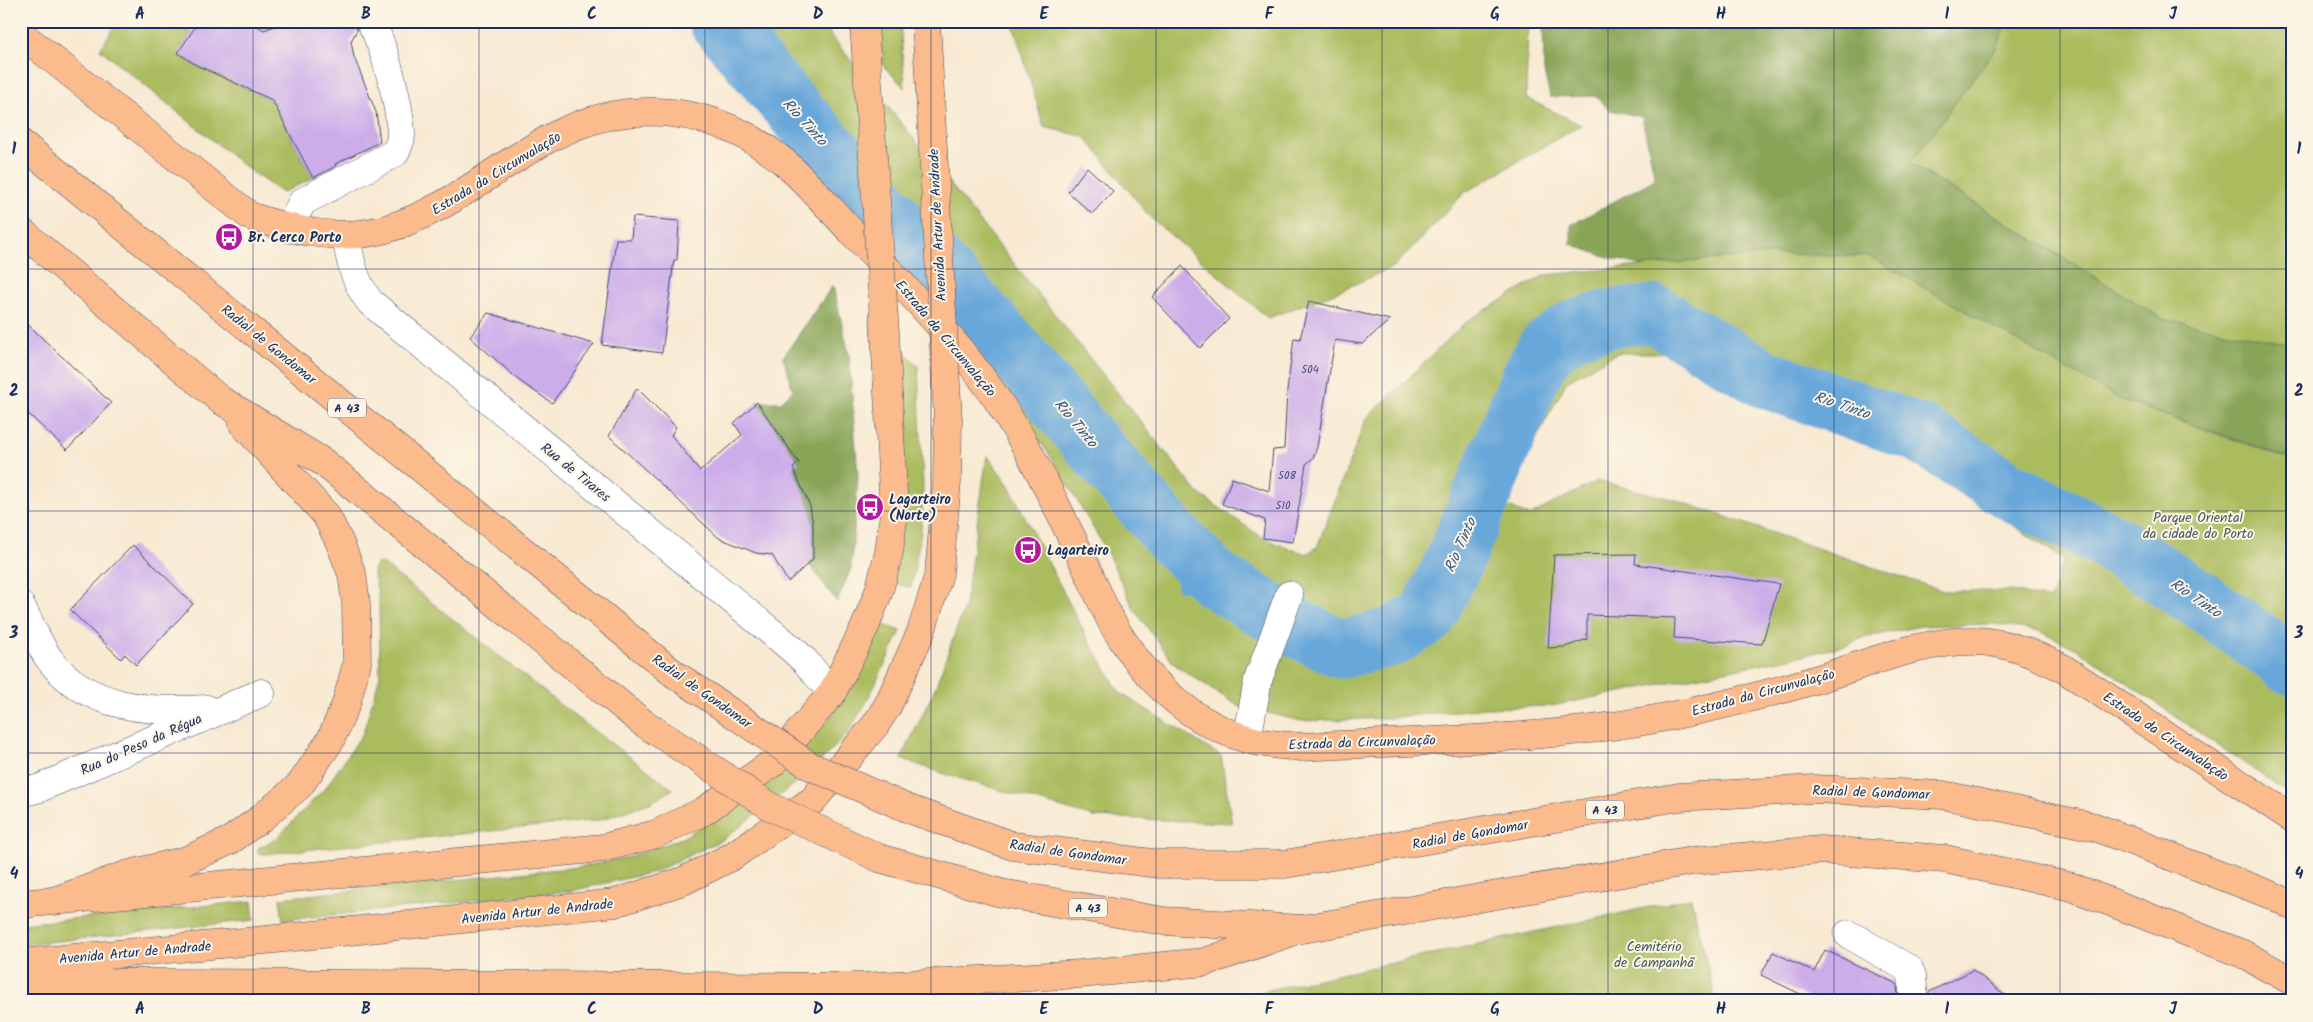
<svg xmlns="http://www.w3.org/2000/svg" width="2313" height="1022" viewBox="0 0 2313 1022" font-family="Kalam,sans-serif">
	<rect width="100%" height="100%" fill="#fcf5e5"/>
	<filter id="ink" filterUnits="userSpaceOnUse"><feTurbulence type="fractalNoise" baseFrequency=".02" numOctaves="2"/><feDisplacementMap in="SourceGraphic" scale="10" xChannelSelector="R" yChannelSelector="G"/><feConvolveMatrix kernelMatrix="1 2 1 2 8 2 1 2 1" color-interpolation-filters="sRGB"/></filter>
	<filter id="wash" filterUnits="userSpaceOnUse"><feTurbulence type="fractalNoise" baseFrequency=".0096" numOctaves="4" result="noise"/><feDisplacementMap in="SourceGraphic" scale="20" xChannelSelector="R" yChannelSelector="G"/><feGaussianBlur stdDeviation="1.12" result="paint"/><feColorMatrix in="noise" values="0 0 0 0 0 0 0 0 0 0 0 0 0 0 0 0 0 1.4 0 .05"/><feComposite in="paint" operator="in"/></filter>
	<g filter="url(#wash)">
		<rect width="100%" height="100%" fill="#f8e9d2"/>
		<path fill="#abbc5f" stroke="#63765e" fill-rule="evenodd" d="M 118,21 L 176,21 L 192,32 L 178,53 L 196,65 L 272,100 L 313,178 L 282,193 L 253,173 L 100,49 Z
			M 249,21 L 288,21 L 264,30 Z
			M 706,21 L 830,21 L 829,33 L 1198,493 L 1263,538 L 1306,554 L 1317,547 L 1366,419 L 1467,321 L 1545,275 L 1771,254 L 1869,256 L 2121,400 L 2292,460 L 2292,796 L 2077,649 L 2040,631 L 1994,624 L 1921,626 L 1863,638 L 1848,645 L 1805,655 L 1551,706 L 1485,708 L 1390,718 L 1301,721 L 1238,706 L 1174,664 L 1134,609 L 1105,548 L 1052,458 L 809,138 ZM 1617,353 L 1669,353 L 1726,384 L 1840,416 L 1992,511 L 2063,559 L 2051,600 L 2013,591 L 1943,591 L 1676,500 L 1597,481 L 1529,516 L 1506,506 L 1511,486 L 1567,381 Z
			M 879,21 L 900,21 L 905,88 L 883,66 Z
			M 1012,21 L 1528,21 L 1526,98 L 1581,125 L 1464,193 L 1395,266 L 1340,291 L 1268,318 L 1151,218 L 1085,137 L 1044,127 Z
			M 2008,21 L 2292,21 L 2292,388 L 2163,319 L 1910,163 L 1996,48 Z
			M 894,340 L 918,366 L 923,487 L 921,532 L 911,588 L 892,583 Z
			M 987,455 L 1008,484 L 1086,636 L 1120,693 L 1221,756 L 1232,823 L 1094,817 L 948,775 L 901,759 L 934,691 L 965,606 Z
			M 382,563 L 577,718 L 673,789 L 652,802 L 600,820 L 264,854 L 258,853 L 258,848 L 276,839 L 327,786 L 363,733 L 380,676 L 379,598 L 373,570 L 376,564 Z
			M 878,623 L 901,631 L 865,705 L 845,737 L 806,775 L 724,839 L 654,872 L 571,891 L 283,920 L 280,898 L 579,867 L 630,857 L 682,838 L 749,798 L 822,727 L 838,707 Z
			M 1691,898 L 1716,1001 L 1245,1001 L 1263,991 Z
			M 252,901 L 254,920 L 21,945 L 21,924 Z"/>
		<path fill="#88a456" stroke="#526a5a" d="M 1543,21 L 2008,21 L 1996,48 L 1910,164 L 2163,319 L 2292,344 L 2292,459 L 2121,400 L 1869,256 L 1771,254 L 1643,266 L 1597,254 L 1571,244 L 1571,225 L 1655,179 L 1642,117 L 1610,110 L 1595,96 L 1550,97 L 1544,71 Z
			M 833,285 L 849,355 L 858,477 L 851,568 L 837,602 L 809,564 L 813,559 L 813,525 L 810,506 L 793,468 L 799,462 L 757,402 L 781,402 L 793,390 L 783,357 Z"/>
		<g fill="none" stroke-linecap="round" stroke-linejoin="round">
			<path stroke="#68a7da" stroke-width="10" d="M 1181,586 L 1215,579"/>
			<path stroke="#68a7da" stroke-width="59" d="M 718,21 L 792,108 L 1005,340 L 1083,434 L 1174,539 L 1215,579 L 1294,627 L 1342,649 L 1392,637 L 1427,616 L 1454,562 L 1531,376 L 1546,349 L 1573,330 L 1612,318 L 1654,314 L 1763,378 L 1919,433 L 2005,488 L 2114,544 L 2208,605 L 2292,666"/>
		</g>
		<g id="blocks">
			<path fill="#ccadea" d="M 199,21 L 249,21 L 264,30 L 288,21 L 318,21 L 321,27 L 340,21 L 355,21 L 357,30 L 351,41 L 354,57 L 376,112 L 380,142 L 335,164 L 336,166 L 313,178 L 272,100 L 196,65 L 178,53 Z
				M 1087,167 L 1113,191 L 1092,214 L 1068,192 Z
				M 633,217 L 679,221 L 677,260 L 674,260 L 662,353 L 602,345 L 616,239 L 631,239 Z
				M 1182,266 L 1229,319 L 1200,348 L 1152,297 Z
				M 1309,301 L 1390,320 L 1362,344 L 1335,340 L 1317,447 L 1313,458 L 1306,464 L 1293,542 L 1263,538 L 1265,520 L 1222,504 L 1232,478 L 1269,491 L 1273,450 L 1284,449 L 1287,391 L 1294,338 L 1300,339 Z
				M 488,313 L 594,344 L 552,403 L 521,382 L 470,337 Z
				M 21,318 L 111,403 L 67,450 L 21,407 Z
				M 637,388 L 676,427 L 671,435 L 700,471 L 742,435 L 734,423 L 757,402 L 799,463 L 793,468 L 810,506 L 813,525 L 813,559 L 788,582 L 772,555 L 756,553 L 719,538 L 609,436 Z
				M 133,545 L 193,604 L 136,665 L 125,654 L 121,659 L 70,610 Z
				M 1636,554 L 1635,564 L 1779,584 L 1762,644 L 1674,638 L 1675,618 L 1587,615 L 1587,639 L 1565,647 L 1548,648 L 1554,555 Z
				M 1825,950 L 1897,984 L 1898,1001 L 1815,1001 L 1761,975 L 1773,952 L 1814,972 Z
				M 1973,970 L 2013,1001 L 1929,1001 L 1929,992 Z"/>
		</g>
	</g>
	<g filter="url(#ink)">
		<use href="#blocks" fill-opacity="0" stroke="#3c4b6f" stroke-width="1"/>
		<g fill="none" stroke-linecap="round" stroke-linejoin="round">
			<g stroke="#3c4b6f" stroke-width="29">
				<path id="minor" d="M 289,229 L 302,202 L 395,153 C 398,147 401,142 401,135 C 400,106 385,46 370,21
					M 346,235 C 350,261 354,281 370,302 L 792,649 L 805,661 L 832,693
					M 21,606 C 30,623 38,644 50,660 C 87,708 150,713 207,709
					M 1247,739 L 1258,680 L 1289,595
					M 21,793 L 40,788 L 261,693
					M 1848,934 L 1909,969 L 1912,976 L 1914,1001"/>
			</g>
			<g stroke="#3c4b6f" stroke-width="29">
				<path id="major" d="M 926,21 L 930,94
					M 21,34 L 250,216 C 294,231 339,242 386,229 C 449,211 498,164 556,135 C 633,96 718,107 784,162 C 808,183 830,209 852,232 C 902,284 958,341 998,401 C 1033,453 1058,510 1086,567 C 1097,590 1106,615 1120,636 C 1150,683 1192,723 1247,739 C 1265,745 1284,745 1302,747 C 1405,741 1510,741 1613,726 C 1682,716 1751,699 1818,679 C 1866,664 1926,639 1976,641 C 2007,642 2034,654 2061,667 L 2292,818
					M 21,904 L 603,848 L 656,834 L 704,811 L 774,762 L 832,693 L 865,627 L 879,591 L 889,552 L 894,513 L 885,333
					M 21,963 L 275,939 L 615,903 L 683,881 L 731,857 L 813,800 L 876,724 L 888,705 L 921,632 L 939,574 L 947,482 L 948,420"/>
			</g>
			<g stroke="#3c4b6f" stroke-width="29">
				<path id="highway" d="M 21,143 L 673,673
					M 21,231 L 219,399 L 323,462 L 642,722
					M 909,809 L 1013,846 L 1160,864 L 1285,864 L 1679,797 L 1814,789 L 1943,795 L 2095,827 L 2276,897 L 2292,906
					M 879,858 L 1001,893 L 1163,921 L 1302,929 L 1692,861 L 1821,850 L 1945,859 L 2072,887 L 2243,954 L 2292,981
					M 57,900 L 129,874 L 187,860 L 231,840 L 260,819 L 300,785 L 330,741 L 346,704 L 357,663 L 356,603 L 352,574 L 340,543 L 326,515 L 243,424
					M 21,982 L 862,987 L 1080,974 L 1205,962 L 1289,933"/>
			</g>
			<use href="#minor" stroke="#fff" stroke-width="28"/>
			<use href="#major" stroke="#fbbb8c" stroke-width="28"/>
			<use href="#highway" stroke="#fbbb8c" stroke-width="28"/>
			<g stroke="#3c4b6f" stroke-width="29" stroke-linecap="butt">
				<path id="major-bridge" d="M 864,24 L 885,333
					M 930,94 L 948,420"/>
			</g>
			<g stroke="#3c4b6f" stroke-width="29" stroke-linecap="butt">
				<path id="highway-bridge" d="M 673,673 L 810,766 L 909,809
					M 642,722 L 771,807 L 879,858"/>
			</g>
			<use href="#major-bridge" stroke="#fbbb8c" stroke-width="28"/>
			<use href="#highway-bridge" stroke="#fbbb8c" stroke-width="28"/>
		</g>
	</g>
	<path fill="none" stroke="#1b2f5e" stroke-width="1" stroke-opacity="0.55" d="M 253,21 L 253,1001M 479,21 L 479,1001M 705,21 L 705,1001M 931,21 L 931,1001M 1156,21 L 1156,1001M 1382,21 L 1382,1001M 1608,21 L 1608,1001M 1834,21 L 1834,1001M 2060,21 L 2060,1001M 21,269 L 2292,269M 21,511 L 2292,511M 21,753 L 2292,753"/>
	<defs>
		<g id="bus-disc" transform="scale(1.4375)"><circle r="9.5" fill="#b5179e" stroke="#fcf5e5"/><path d="M-5-6H5V4H4V6H2V4H-2V6H-4V4H-5ZM-3.5-4V0h7V-4ZM-3.5 1.2v1.5H-2V1.2ZM2 1.2v1.5H3.5V1.2Z" fill="#fff"/></g>
	</defs>
	<g fill-rule="evenodd">
		<use href="#bus-disc" x="229" y="237"/>
		<use href="#bus-disc" x="870" y="507"/>
		<use href="#bus-disc" x="1028" y="550"/>
	</g>
	<g text-anchor="middle" stroke-width="4" stroke-linejoin="round" paint-order="stroke">
		<g font-size="11" fill="#474e81">
			<text x="1310" y="373">504</text>
			<text x="1287" y="479">508</text>
			<text x="1283" y="509">510</text>
		</g>
		<g fill="#fcf5e5" stroke="#5e6a86" stroke-width="1">
			<rect x="328" y="398.5" width="38" height="19" rx="4"/>
			<rect x="1586" y="800.5" width="38" height="19" rx="4"/>
			<rect x="1069" y="898.5" width="38" height="19" rx="4"/>
		</g>
		<g font-size="12" font-weight="bold" fill="#1b2f5e">
			<text x="347" y="412">A 43</text>
			<text x="1605" y="814">A 43</text>
			<text x="1088" y="912">A 43</text>
		</g>
		<g font-size="14" fill="#1b2f5e" stroke="#fcf5e5">
			<text transform="translate(496 173) rotate(-31)" y="5">Estrada da Circunvalação</text>
			<text transform="translate(937 225) rotate(-93)" y="5">Avenida Artur de Andrade</text>
			<text transform="translate(946 338) rotate(50)" y="5">Estrada da Circunvalação</text>
			<text transform="translate(269 344) rotate(39)" y="5">Radial de Gondomar</text>
			<text transform="translate(576 472) rotate(39)" y="5">Rua de Tirares</text>
			<text transform="translate(702 691) rotate(35)" y="5">Radial de Gondomar</text>
			<text transform="translate(1763 692) rotate(-15)" y="5">Estrada da Circunvalação</text>
			<text transform="translate(2166 736) rotate(34)" y="5">Estrada da Circunvalação</text>
			<text transform="translate(1362 742) rotate(-2)" y="5">Estrada da Circunvalação</text>
			<text transform="translate(141 744) rotate(-24)" y="5">Rua do Peso da Régua</text>
			<text transform="translate(1871 792) rotate(2)" y="5">Radial de Gondomar</text>
			<text transform="translate(1470 834) rotate(-10)" y="5">Radial de Gondomar</text>
			<text transform="translate(1068 852) rotate(8)" y="5">Radial de Gondomar</text>
			<text transform="translate(537 911) rotate(-6)" y="5">Avenida Artur de Andrade</text>
			<text transform="translate(135 952) rotate(-5)" y="5">Avenida Artur de Andrade</text>
		</g>
		<g font-size="14" font-weight="bold" fill="#1b2f5e" stroke="#fcf5e5" text-anchor="start">
			<text x="248" y="242">Br. Cerco Porto</text>
			<text x="889" y="504">Lagarteiro<tspan x="889" dy="16">(Norte)</tspan></text>
			<text x="1047" y="555">Lagarteiro</text>
		</g>
		<g font-size="14" fill="#46595e" stroke="#fcf5e5">
			<text x="2198" y="522">Parque Oriental<tspan x="2198" dy="16">da cidade do Porto</tspan></text>
			<text x="1654" y="951">Cemitério<tspan x="1654" dy="16">de Campanhã</tspan></text>
		</g>
		<g font-size="15" font-style="italic" fill="#365989" stroke="#fcf5e5">
			<text transform="translate(805 122) rotate(48)" y="5">Rio Tinto</text>
			<text transform="translate(1842 405) rotate(19)" y="5">Rio Tinto</text>
			<text transform="translate(1076 423) rotate(50)" y="5">Rio Tinto</text>
			<text transform="translate(1460 545) rotate(-66)" y="5">Rio Tinto</text>
			<text transform="translate(2196 598) rotate(34)" y="5">Rio Tinto</text>
		</g>
	</g>
	<rect width="2313" height="1022" fill="none" stroke="#fcf5e5" stroke-width="55"/>
	<rect x="28" y="28" width="2258" height="966" fill="none" stroke="#1b2f5e" stroke-width="2"/>
	<g font-size="16" text-anchor="middle" font-weight="bold" fill="#1b2f5e">
		<text x="140" y="19">A</text>
		<text x="366" y="19">B</text>
		<text x="592" y="19">C</text>
		<text x="818" y="19">D</text>
		<text x="1044" y="19">E</text>
		<text x="1269" y="19">F</text>
		<text x="1495" y="19">G</text>
		<text x="1721" y="19">H</text>
		<text x="1947" y="19">I</text>
		<text x="2173" y="19">J</text>
		<text x="14" y="154">1</text>
		<text x="2299" y="154">1</text>
		<text x="14" y="396">2</text>
		<text x="2299" y="396">2</text>
		<text x="14" y="638">3</text>
		<text x="2299" y="638">3</text>
		<text x="14" y="879">4</text>
		<text x="2299" y="879">4</text>
		<text x="140" y="1014">A</text>
		<text x="366" y="1014">B</text>
		<text x="592" y="1014">C</text>
		<text x="818" y="1014">D</text>
		<text x="1044" y="1014">E</text>
		<text x="1269" y="1014">F</text>
		<text x="1495" y="1014">G</text>
		<text x="1721" y="1014">H</text>
		<text x="1947" y="1014">I</text>
		<text x="2173" y="1014">J</text>
	</g>
</svg>
